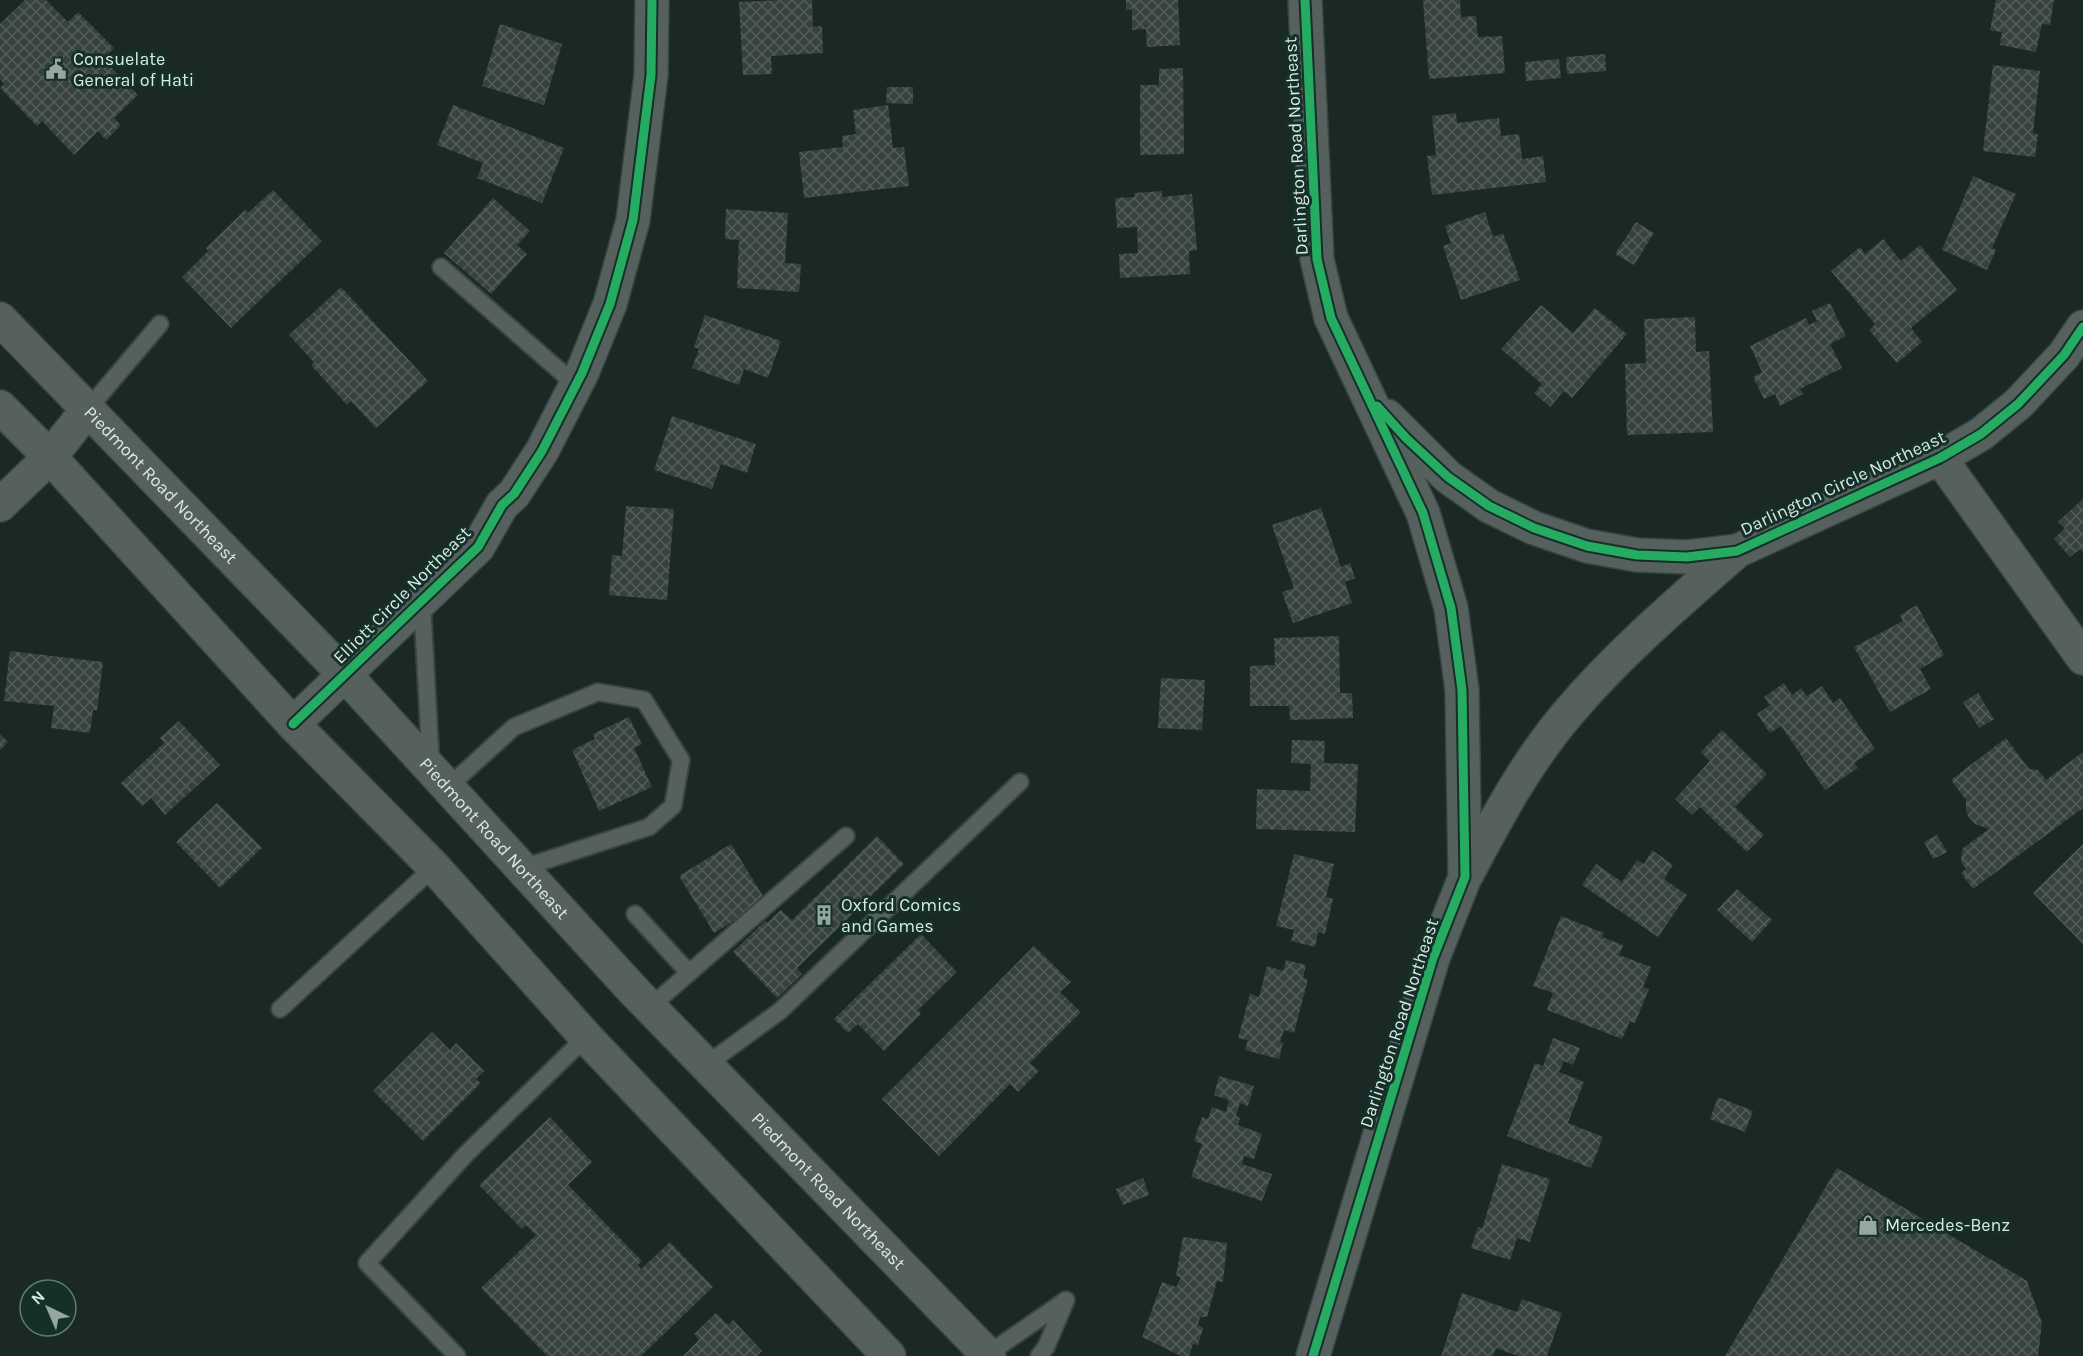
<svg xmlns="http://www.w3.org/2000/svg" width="2083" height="1356" viewBox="0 0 2083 1356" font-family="Karla,sans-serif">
	<defs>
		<pattern id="building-cross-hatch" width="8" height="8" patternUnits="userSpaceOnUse" patternTransform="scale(1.5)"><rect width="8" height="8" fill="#37423f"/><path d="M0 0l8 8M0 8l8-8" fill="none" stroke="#535d5b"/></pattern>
	</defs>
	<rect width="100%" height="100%" fill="#1b2926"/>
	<path fill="url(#building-cross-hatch)" d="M 25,0 L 46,0 L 68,22 L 78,12 L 114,48 L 103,59 L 138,95 L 114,118 L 121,125 L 106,140 L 98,131 L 74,155 L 42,121 L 37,126 L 0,88 L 4,84 L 0,79 L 0,24 Z
		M 782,0 L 812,0 L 813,27 L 822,26 L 823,53 L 771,56 L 772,74 L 743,75 L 739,2 Z
		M 1126,0 L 1178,0 L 1180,45 L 1147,47 L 1146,29 L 1132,30 L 1132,9 L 1126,10 Z
		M 1423,0 L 1460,0 L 1461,17 L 1476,16 L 1478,37 L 1502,36 L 1505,73 L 1429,79 Z
		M 1996,0 L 2054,0 L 2050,25 L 2042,24 L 2036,52 L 2000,45 L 2002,32 L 1990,30 Z
		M 500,24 L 562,44 L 544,105 L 482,86 Z
		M 1605,54 L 1606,71 L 1567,74 L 1566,57 Z
		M 1559,59 L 1561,78 L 1526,81 L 1525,62 Z
		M 1993,65 L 2040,71 L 2033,133 L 2038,134 L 2035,157 L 1983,151 Z
		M 1183,68 L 1184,154 L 1140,155 L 1140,85 L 1159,85 L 1159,69 Z
		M 887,87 L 913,87 L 913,104 L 886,103 Z
		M 453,105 L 564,148 L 542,203 L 477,178 L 483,163 L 437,145 Z
		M 888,105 L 893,148 L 904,147 L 909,186 L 804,198 L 799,152 L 843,147 L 842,136 L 856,134 L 853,110 Z
		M 1456,113 L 1457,123 L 1499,118 L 1501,136 L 1519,134 L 1522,159 L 1543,156 L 1546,182 L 1432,195 L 1427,156 L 1436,155 L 1432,116 Z
		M 1973,176 L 2016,194 L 1992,248 L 1996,250 L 1987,270 L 1942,250 Z
		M 273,190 L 322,241 L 231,328 L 182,277 L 208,251 L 206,248 L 245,210 L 248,213 Z
		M 1162,191 L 1162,197 L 1192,194 L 1197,250 L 1189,251 L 1190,274 L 1120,278 L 1119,254 L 1138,253 L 1137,227 L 1117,228 L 1115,198 L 1135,197 L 1134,193 Z
		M 493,198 L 530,231 L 517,245 L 527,254 L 491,294 L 444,253 Z
		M 726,209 L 788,213 L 785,263 L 801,264 L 799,292 L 737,288 L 739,240 L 725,239 Z
		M 1485,212 L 1493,237 L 1503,233 L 1520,280 L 1461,300 L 1443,246 L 1451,243 L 1445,226 Z
		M 1636,222 L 1654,233 L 1634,265 L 1615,254 Z
		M 1883,239 L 1901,261 L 1920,245 L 1957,290 L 1911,328 L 1922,342 L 1897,363 L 1869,330 L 1875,324 L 1831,271 L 1860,247 L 1865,254 Z
		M 341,287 L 428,381 L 376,428 L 351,401 L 347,405 L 311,365 L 314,362 L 289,335 Z
		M 1830,303 L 1846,336 L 1830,344 L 1842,368 L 1800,389 L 1803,394 L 1780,406 L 1775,394 L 1764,399 L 1753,377 L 1762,372 L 1750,346 L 1806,318 L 1809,325 L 1817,321 L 1812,311 Z
		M 1541,305 L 1573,333 L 1595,308 L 1627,334 L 1572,398 L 1564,391 L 1550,407 L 1534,393 L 1542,384 L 1501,349 Z
		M 705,315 L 781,341 L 768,378 L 744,369 L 739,385 L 692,368 L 699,349 L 694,347 Z
		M 1695,317 L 1696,352 L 1709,351 L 1713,432 L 1627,435 L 1625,364 L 1646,363 L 1644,319 Z
		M 672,416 L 756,444 L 747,473 L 721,464 L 712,489 L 654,470 Z
		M 2083,499 L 2083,552 L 2080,549 L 2070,557 L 2054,539 L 2065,528 L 2058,522 Z
		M 626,506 L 674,509 L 667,600 L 609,595 L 612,555 L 622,556 Z
		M 1321,508 L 1341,567 L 1350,563 L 1355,578 L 1345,582 L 1352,603 L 1293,623 L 1282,592 L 1294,588 L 1272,525 Z
		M 1917,605 L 1944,655 L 1920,669 L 1931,689 L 1890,712 L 1854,647 L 1903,621 L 1900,615 Z
		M 1339,636 L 1340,693 L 1352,693 L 1353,718 L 1290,720 L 1289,706 L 1250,706 L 1250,666 L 1275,665 L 1274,638 Z
		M 10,651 L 103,662 L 97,710 L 93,710 L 90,733 L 51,728 L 54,706 L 4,701 Z
		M 1161,678 L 1205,680 L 1202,730 L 1158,728 Z
		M 1784,683 L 1792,695 L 1801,688 L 1807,696 L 1822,686 L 1833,703 L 1840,698 L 1875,749 L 1854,763 L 1858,768 L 1825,790 L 1781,726 L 1770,733 L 1757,714 L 1770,705 L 1764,697 Z
		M 1978,693 L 1994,719 L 1979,728 L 1963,702 Z
		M 629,717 L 642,744 L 634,748 L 652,787 L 599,811 L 572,750 L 595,739 L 593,734 Z
		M 179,721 L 220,765 L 165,815 L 151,798 L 142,806 L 121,783 L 164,743 L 160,738 Z
		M 1722,730 L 1767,774 L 1735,807 L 1764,835 L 1747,852 L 1700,807 L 1692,815 L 1675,799 L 1710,761 L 1701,752 Z
		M 0,734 L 8,742 L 0,750 Z
		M 2006,738 L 2029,769 L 2038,770 L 2046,780 L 2083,752 L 2083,808 L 1973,889 L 1961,873 L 1966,869 L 1961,862 L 1962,849 L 1989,829 L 1975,824 L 1968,816 L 1966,810 L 1966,800 L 1951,780 Z
		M 1292,740 L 1325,741 L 1324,763 L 1358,764 L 1355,832 L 1256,829 L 1257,789 L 1310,791 L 1311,764 L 1291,763 Z
		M 217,803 L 262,848 L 220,888 L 176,842 Z
		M 1937,835 L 1947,852 L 1933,859 L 1924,842 Z
		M 877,836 L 904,864 L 797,968 L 802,974 L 777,998 L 733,952 L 765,921 L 767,923 L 781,910 L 792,920 Z
		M 731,844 L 766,901 L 714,933 L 679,876 Z
		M 2083,844 L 2083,944 L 2033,893 Z
		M 1652,850 L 1673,865 L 1664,879 L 1687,895 L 1658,937 L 1582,885 L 1596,864 L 1622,882 L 1637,860 L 1644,864 Z
		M 1294,854 L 1334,864 L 1326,897 L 1333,899 L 1325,934 L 1318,932 L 1315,947 L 1291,941 L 1294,930 L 1276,926 Z
		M 1737,889 L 1772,920 L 1752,942 L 1717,910 Z
		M 1561,916 L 1604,933 L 1602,937 L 1623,945 L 1619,955 L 1651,967 L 1643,987 L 1649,989 L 1635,1023 L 1630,1021 L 1622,1039 L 1547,1010 L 1553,993 L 1533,986 Z
		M 921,934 L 957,972 L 918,1010 L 921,1014 L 884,1051 L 858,1024 L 848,1033 L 834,1019 Z
		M 1034,946 L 1071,982 L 1060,992 L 1081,1012 L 1030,1063 L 1039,1071 L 1018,1092 L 1010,1084 L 939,1156 L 882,1099 Z
		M 1286,960 L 1306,965 L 1303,978 L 1308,979 L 1294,1033 L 1284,1030 L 1280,1042 L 1283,1043 L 1279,1059 L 1245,1050 L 1248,1040 L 1238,1038 L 1250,994 L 1259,997 L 1267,966 L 1283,971 Z
		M 432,1032 L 450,1050 L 456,1043 L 484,1071 L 476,1079 L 481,1083 L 423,1141 L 373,1091 Z
		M 1553,1038 L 1580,1048 L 1573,1065 L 1564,1061 L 1559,1072 L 1584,1082 L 1568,1123 L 1603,1137 L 1591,1168 L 1507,1136 L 1535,1063 L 1543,1066 Z
		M 1219,1076 L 1254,1086 L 1248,1106 L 1240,1103 L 1236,1116 L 1240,1118 L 1238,1125 L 1262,1134 L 1254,1159 L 1244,1156 L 1242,1164 L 1272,1174 L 1262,1201 L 1191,1177 L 1202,1144 L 1194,1141 L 1202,1117 L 1208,1119 L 1212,1107 L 1226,1112 L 1229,1100 L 1214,1095 Z
		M 1718,1097 L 1753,1111 L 1745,1132 L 1710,1119 Z
		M 550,1117 L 592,1162 L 568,1185 L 642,1261 L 638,1265 L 641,1269 L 670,1242 L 713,1287 L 641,1356 L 547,1356 L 481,1288 L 536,1235 L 526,1225 L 522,1229 L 479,1185 Z
		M 1502,1164 L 1550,1179 L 1530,1242 L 1517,1238 L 1510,1260 L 1471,1248 L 1478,1227 L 1482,1229 Z
		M 1837,1168 L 2027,1281 L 2042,1323 L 2038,1356 L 1725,1356 Z
		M 1143,1178 L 1149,1195 L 1123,1205 L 1116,1189 Z
		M 1183,1237 L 1227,1243 L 1223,1282 L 1217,1281 L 1207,1317 L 1200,1317 L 1198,1325 L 1203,1328 L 1198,1345 L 1193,1344 L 1189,1356 L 1181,1356 L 1142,1337 L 1162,1282 L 1176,1287 L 1181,1278 L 1176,1276 Z
		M 1462,1293 L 1517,1312 L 1522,1299 L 1562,1313 L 1547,1356 L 1518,1356 L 1496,1348 L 1493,1356 L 1441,1356 Z
		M 716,1313 L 728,1325 L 733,1320 L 762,1351 L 757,1356 L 683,1356 L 699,1340 L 694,1334 Z"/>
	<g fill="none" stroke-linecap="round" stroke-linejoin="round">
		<g stroke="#384442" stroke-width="20">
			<path id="lane" d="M 441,267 L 576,385
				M 88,409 L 160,324
				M 422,602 L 431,766
				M 448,787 L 514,727 L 598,692 L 644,700 L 681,760 L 673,806 L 649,827 L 522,868
				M 635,914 L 689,973 L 846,836
				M 650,1007 L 689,973
				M 280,1009 L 434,867
				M 706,1065 L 780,1011 L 1020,782
				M 988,1354 L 1066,1300
				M 457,1356 L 367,1263 L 466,1154 L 586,1037
				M 1039,1356 L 1046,1347 L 1066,1300"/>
		</g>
		<g stroke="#384442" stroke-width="36">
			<path id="street" d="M 1305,0 L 1317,259 L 1331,318 L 1423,513 L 1451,608 L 1462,690 L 1465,877 L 1433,958 L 1313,1356
				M 1387,416 L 1448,477 L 1489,506 L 1534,528 L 1587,546 L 1637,555 L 1687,557 L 1737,551 L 1940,458 L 1981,434 L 2018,404 L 2064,355 L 2083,327
				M 1940,458 L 2083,658
				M 0,505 L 50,457 L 88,409
				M 293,724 L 478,547 L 502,505 L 514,494 L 542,451 L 582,373 L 610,304 L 633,220 L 651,75 L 652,0
				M 1467,874 C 1497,817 1527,761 1569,712 C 1619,653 1679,602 1737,551"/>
		</g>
		<g stroke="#384442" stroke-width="36">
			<g id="secondary">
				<path id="s1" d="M 0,319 L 346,676 L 633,990 L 989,1356"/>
				<path d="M 0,407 L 50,457 L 293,724 L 434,867 L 586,1037 L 889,1356"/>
			</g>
		</g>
		<use href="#lane" stroke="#56605d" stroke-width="16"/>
		<use href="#street" stroke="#56605d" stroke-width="33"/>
		<use href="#secondary" stroke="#56605d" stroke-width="33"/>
		<g stroke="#152f29" stroke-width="13">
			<path id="cycleway" d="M 1305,0 L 1317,259 L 1331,318 L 1423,513 L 1451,608 L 1462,690 L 1465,877 L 1433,958 L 1313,1356
				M 1377,406 L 1406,438 L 1448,477 L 1489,506 L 1534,528 L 1587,546 L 1637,555 L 1687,557 L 1737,551 L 1940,458 L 1981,434 L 2018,404 L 2064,355 L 2083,327
				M 293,724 L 478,547 L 502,505 L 514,494 L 542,451 L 582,373 L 610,304 L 633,220 L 651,75 L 652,0"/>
		</g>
		<use href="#cycleway" stroke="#26ab63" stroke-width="9"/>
	</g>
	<defs>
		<g id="civic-bare" transform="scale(1.62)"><path d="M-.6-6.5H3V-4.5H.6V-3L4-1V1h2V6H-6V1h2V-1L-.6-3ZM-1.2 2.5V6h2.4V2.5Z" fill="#96a6a2" stroke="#152f29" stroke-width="2.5" paint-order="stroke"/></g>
		<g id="building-bare" transform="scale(1.62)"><path d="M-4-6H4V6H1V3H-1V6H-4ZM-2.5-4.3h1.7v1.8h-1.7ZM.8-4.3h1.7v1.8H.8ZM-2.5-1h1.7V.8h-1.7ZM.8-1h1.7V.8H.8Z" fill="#96a6a2" stroke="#152f29" stroke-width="2.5" paint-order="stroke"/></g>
		<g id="shop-bare" transform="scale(1.62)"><path d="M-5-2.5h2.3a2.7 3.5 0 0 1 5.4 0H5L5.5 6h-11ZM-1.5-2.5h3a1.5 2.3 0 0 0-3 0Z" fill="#96a6a2" stroke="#152f29" stroke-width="2.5" paint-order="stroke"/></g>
	</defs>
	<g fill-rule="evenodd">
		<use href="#civic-bare" x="56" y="69"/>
		<use href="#building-bare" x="824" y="915"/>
		<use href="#shop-bare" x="1868" y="1225"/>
	</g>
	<g text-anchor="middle" stroke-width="6" stroke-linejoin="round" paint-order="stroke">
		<g font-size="18" fill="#d9e9e4" stroke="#152f29" text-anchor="start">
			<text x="73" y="65">Consuelate<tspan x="73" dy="21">General of Hati</tspan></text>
			<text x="841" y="911">Oxford Comics<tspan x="841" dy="21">and Games</tspan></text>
			<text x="1885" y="1231">Mercedes-Benz</text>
		</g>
		<g font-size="18" fill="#d9e9e4" stroke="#152f29">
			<text transform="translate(1296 146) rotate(-93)" y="6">Darlington Road Northeast</text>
			<text transform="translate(1843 483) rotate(-25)" y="6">Darlington Circle Northeast</text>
			<text dy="6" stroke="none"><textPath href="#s1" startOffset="231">Piedmont Road Northeast</textPath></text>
			<text transform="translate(402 595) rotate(-45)" y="6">Elliott Circle Northeast</text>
			<text dy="6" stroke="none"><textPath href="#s1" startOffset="717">Piedmont Road Northeast</textPath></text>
			<text transform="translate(1399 1023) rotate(-72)" y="6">Darlington Road Northeast</text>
			<text dy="6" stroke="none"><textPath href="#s1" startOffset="1203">Piedmont Road Northeast</textPath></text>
		</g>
	</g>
	<g transform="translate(48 1308) rotate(316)"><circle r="28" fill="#152f29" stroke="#637974" stroke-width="1.5"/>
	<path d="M0-4.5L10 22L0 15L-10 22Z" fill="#96a6a2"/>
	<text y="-9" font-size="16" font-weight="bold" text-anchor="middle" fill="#d9e9e4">N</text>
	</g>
</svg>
